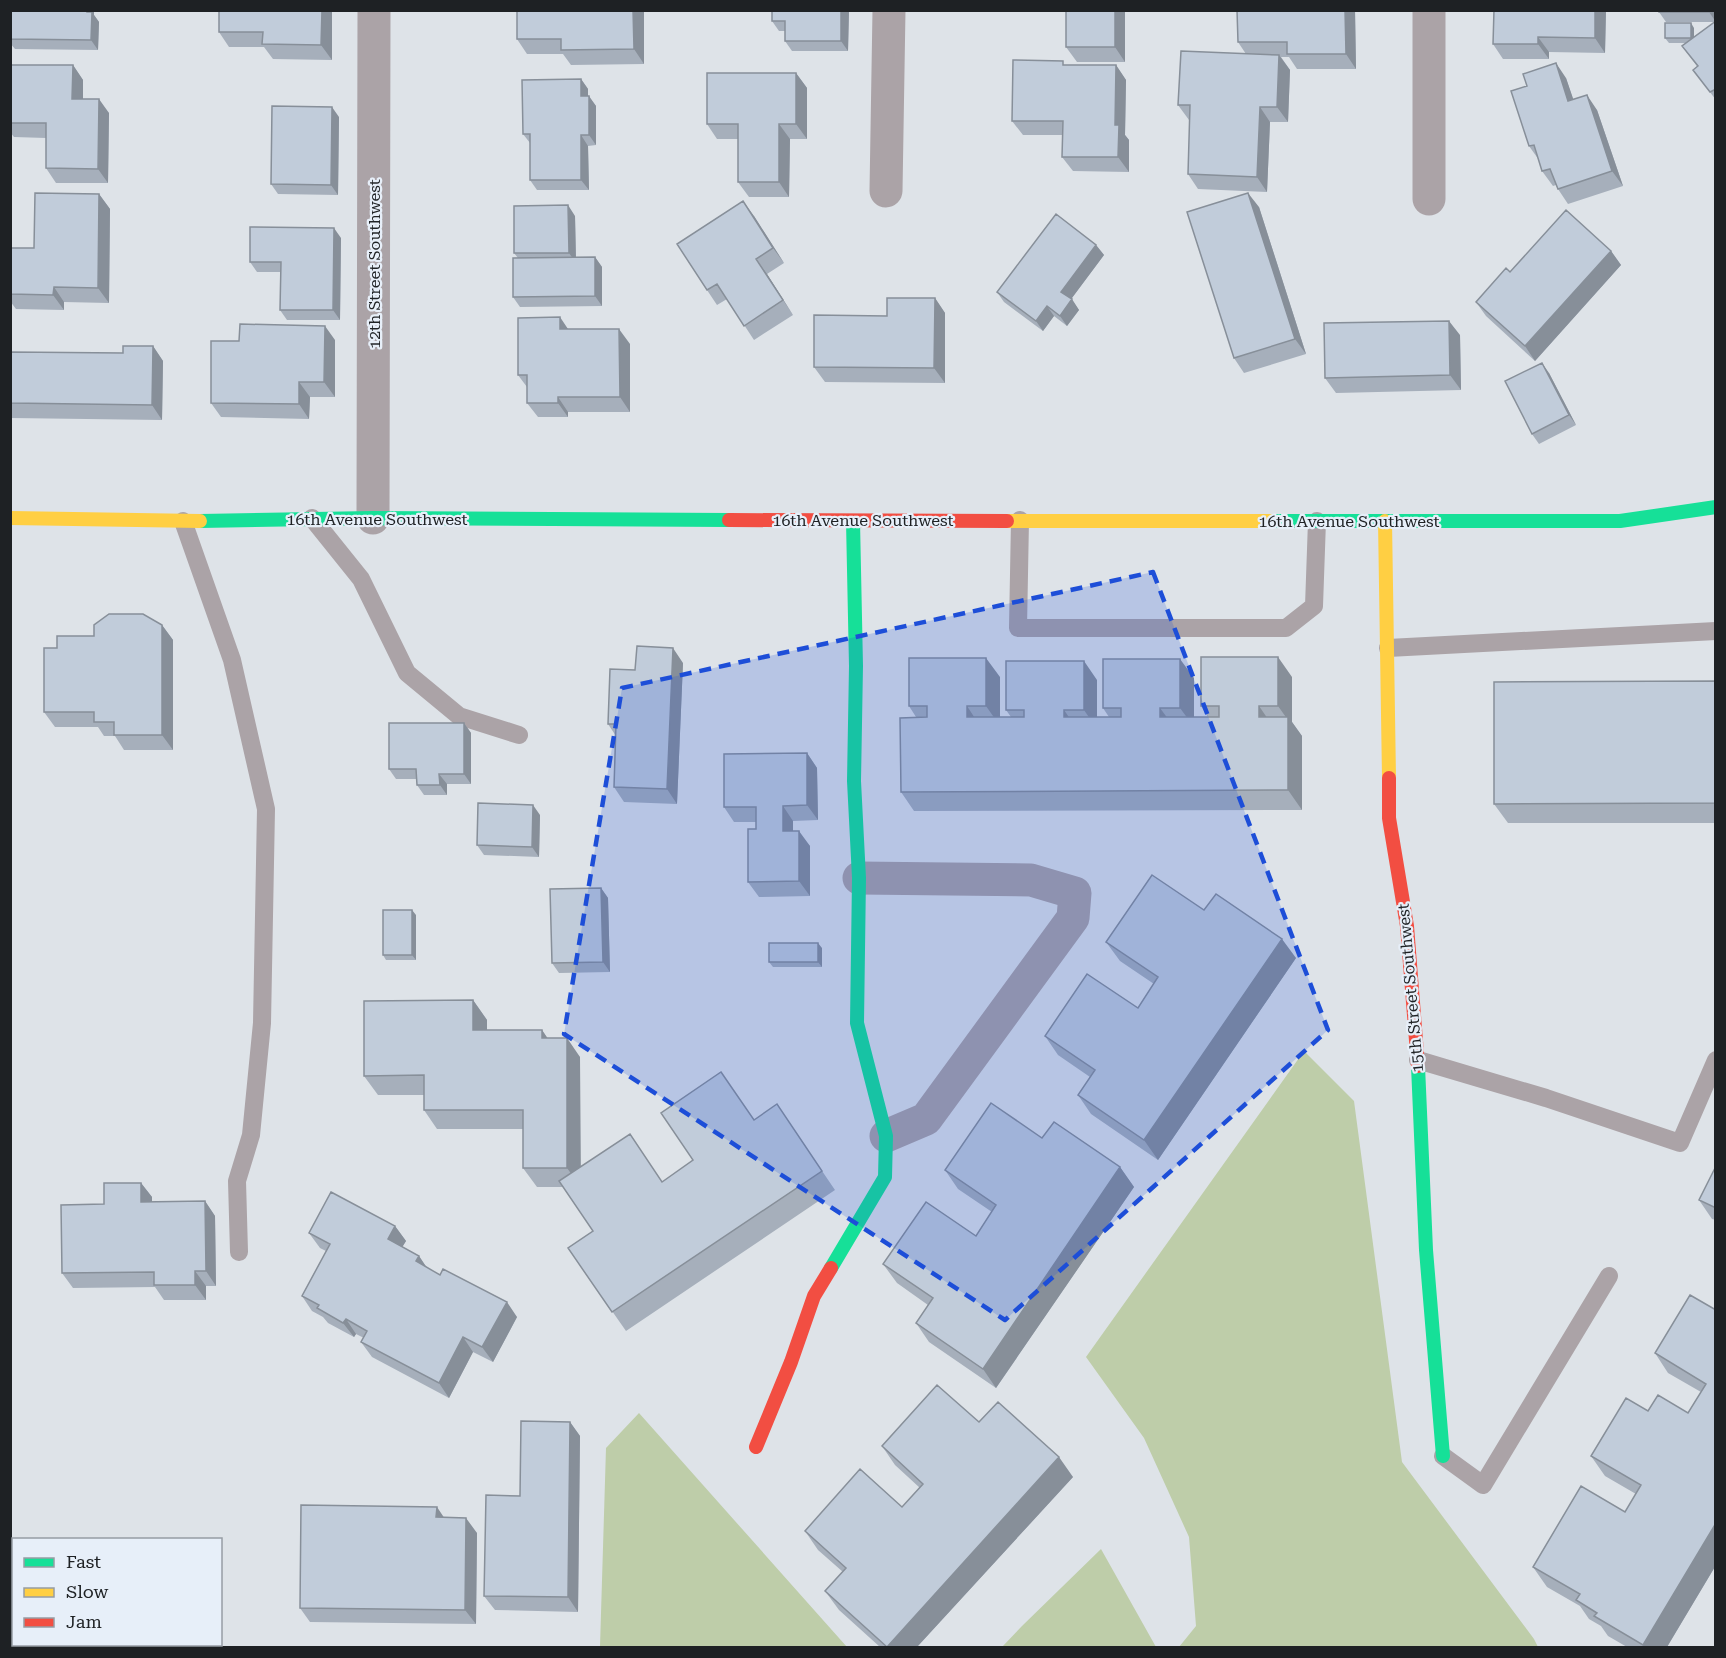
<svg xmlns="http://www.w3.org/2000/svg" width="1726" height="1658" viewBox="0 0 1726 1658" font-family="'Roboto Serif',serif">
	<rect width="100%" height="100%" fill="#dee3e8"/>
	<path fill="#becda9" d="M 1304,1051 L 1354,1101 L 1402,1462 L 1534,1639 L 1538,1647 L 1179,1647 L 1196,1626 L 1189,1537 L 1144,1438 L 1086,1357 Z
		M 639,1413 L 847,1647 L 600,1647 L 606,1448 Z
		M 1101,1549 L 1156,1647 L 1002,1647 L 1022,1626 Z"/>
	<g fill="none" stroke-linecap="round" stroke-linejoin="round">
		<path stroke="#aba3a7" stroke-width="18" d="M 312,518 L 361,579 L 407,673 L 459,716 L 519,735
			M 1020,520 L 1018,628 L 1286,628 L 1314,606 L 1317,521
			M 183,521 L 232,660 L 266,809 L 262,1023 L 251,1135 L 237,1181 L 239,1252
			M 1388,648 L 1716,631
			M 1418,1060 L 1546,1098 L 1680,1143 L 1716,1060
			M 1443,1456 L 1483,1485 L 1609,1276"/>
		<path stroke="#aba3a7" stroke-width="33" d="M 1429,10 L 1429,199
			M 886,191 L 889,10
			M 373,518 L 374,10
			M 859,878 L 1031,880 L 1075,893 L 1073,918 L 926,1119 L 886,1136"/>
		<path stroke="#16e098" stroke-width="14" d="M 200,521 L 373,518 L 729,520
			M 1272,521 L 1620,521 L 1716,507
			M 1418,1066 L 1426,1250 L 1443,1456
			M 831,1268 L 885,1177 L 886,1136 L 857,1023 L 859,878 L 854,781 L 856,666 L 853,521"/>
		<path stroke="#ffcf43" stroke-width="14" d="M 10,518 L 200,521
			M 1007,521 L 1272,521
			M 1385,521 L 1389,778"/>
		<path stroke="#f24e42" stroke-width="14" d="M 729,520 L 1007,521
			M 1389,778 L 1389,818 L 1407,926 L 1418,1066
			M 756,1447 L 791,1362 L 814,1296 L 831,1268"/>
	</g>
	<path fill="#a6afbb" d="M 10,10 L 94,15 L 99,22 L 98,50 L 15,49 L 10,43 Z
		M 219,10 L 332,10 L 332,60 L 273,59 L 264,47 L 229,47 L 219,32 Z
		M 644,10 L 644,64 L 571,65 L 563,54 L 527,54 L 517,39 Z
		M 849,10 L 848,51 L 792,51 L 785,41 L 785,31 L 779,31 L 772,21 Z
		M 1125,10 L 1125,62 L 1077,62 L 1066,47 Z
		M 1237,10 L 1355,10 L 1356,69 L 1297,69 L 1289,57 L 1281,57 L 1290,70 L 1288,122 L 1270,122 L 1267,192 L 1198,189 L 1188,174 L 1190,120 L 1189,120 L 1178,105 L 1246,54 L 1238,42 Z
		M 1494,10 L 1606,10 L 1605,53 L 1549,52 L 1549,59 L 1503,59 L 1493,44 Z
		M 1716,10 L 1716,100 L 1693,70 L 1697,66 L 1682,46 L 1686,43 L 1669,43 L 1665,38 L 1694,28 L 1694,37 L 1714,22 L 1666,22 L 1659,12 Z
		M 10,65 L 73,65 L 83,80 L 83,99 L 109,113 L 108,183 L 56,183 L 46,168 L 46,138 L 14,137 L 10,132 Z
		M 1065,65 L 1116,65 L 1126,80 L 1125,135 L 1129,140 L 1129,172 L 1073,171 L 1062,157 L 1063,135 L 1023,135 L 1012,121 Z
		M 796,73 L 807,88 L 807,139 L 790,139 L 789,197 L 749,197 L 738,182 L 738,139 L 717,139 L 707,124 Z
		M 1566,78 L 1573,99 L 1597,110 L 1623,186 L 1568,204 L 1558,189 L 1556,185 L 1553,186 L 1542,171 L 1539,160 L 1529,146 Z
		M 581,79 L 588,89 L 588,96 L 596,106 L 596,145 L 588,146 L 589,190 L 537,190 L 530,180 L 530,143 L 523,134 Z
		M 339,117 L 338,195 L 278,194 L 271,184 Z
		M 99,194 L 110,209 L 109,303 L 64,302 L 64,310 L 16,309 L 10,301 L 10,248 L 34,248 Z
		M 1259,207 L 1306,354 L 1244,373 L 1234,358 Z
		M 575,216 L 576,257 L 595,257 L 602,267 L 602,306 L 520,307 L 513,297 L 518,258 L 514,253 Z
		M 754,216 L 784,263 L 767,274 L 793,315 L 754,340 L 727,299 L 717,305 L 707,290 Z
		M 341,238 L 340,320 L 287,320 L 280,310 L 280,272 L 257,272 L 250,262 Z
		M 1096,245 L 1104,255 L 1071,299 L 1079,310 L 1067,326 L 1054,316 L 1043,331 L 1004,302 L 997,292 Z
		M 1611,251 L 1621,265 L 1535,361 L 1486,316 L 1476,302 L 1510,272 Z
		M 935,298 L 945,313 L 945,383 L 825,382 L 814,367 L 887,316 Z
		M 568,329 L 630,344 L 630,412 L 568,412 L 568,417 L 538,417 L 527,403 L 527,387 L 518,375 Z
		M 1460,335 L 1461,390 L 1336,393 L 1325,378 Z
		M 335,340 L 335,397 L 310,397 L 309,419 L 221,417 L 211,403 Z
		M 153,346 L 163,361 L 162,420 L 11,418 L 10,417 L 10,352 L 123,353 Z
		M 1549,373 L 1576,425 L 1539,444 L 1532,434 Z
		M 162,625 L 173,640 L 173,750 L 124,750 L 115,736 L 104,736 L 98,727 L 55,727 L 44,712 L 94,636 Z
		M 683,663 L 677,804 L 624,802 L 614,787 L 616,736 L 608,724 L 635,670 Z
		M 1000,677 L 1000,717 L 1011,717 L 1006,710 L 1097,680 L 1097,717 L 1109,717 L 1103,708 L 1194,678 L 1194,717 L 1208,717 L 1201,706 L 1292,677 L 1292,722 L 1302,736 L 1302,810 L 914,811 L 901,792 L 916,717 L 909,706 Z
		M 1716,681 L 1716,823 L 1508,823 L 1494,804 Z
		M 464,723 L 471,733 L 471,784 L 447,784 L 447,795 L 424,795 L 417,785 L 417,779 L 396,779 L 389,769 Z
		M 807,753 L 817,768 L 818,820 L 793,821 L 793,831 L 810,846 L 810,896 L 759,897 L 748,882 L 756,829 L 756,822 L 734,822 L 724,807 Z
		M 540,815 L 539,857 L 484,855 L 477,845 Z
		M 601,888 L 608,898 L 610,972 L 559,973 L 552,963 Z
		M 1204,910 L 1296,958 L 1158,1160 L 1091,1114 L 1078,1095 L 1090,1077 L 1058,1055 L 1045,1036 L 1138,1008 L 1154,984 L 1120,961 L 1106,942 Z
		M 416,915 L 416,960 L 386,960 L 383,955 Z
		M 822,948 L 822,967 L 773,967 L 769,962 Z
		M 473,1000 L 487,1020 L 487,1030 L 542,1030 L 547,1038 L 580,1057 L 580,1167 L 663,1182 L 754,1120 L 790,1124 L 835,1190 L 626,1331 L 568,1248 L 593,1231 L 563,1187 L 537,1187 L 523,1168 L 523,1129 L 437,1129 L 424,1110 L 424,1095 L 378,1095 L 364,1076 Z
		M 1042,1138 L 1120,1167 L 1134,1187 L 996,1388 L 929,1342 L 916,1323 L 928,1305 L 897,1283 L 883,1264 L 976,1236 L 992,1212 L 958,1189 L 945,1170 Z
		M 141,1183 L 152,1197 L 152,1202 L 205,1201 L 215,1216 L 216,1286 L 206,1286 L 206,1300 L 164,1300 L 155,1287 L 73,1288 L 62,1273 L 104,1204 Z
		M 1699,1200 L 1716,1208 L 1716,1220 L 1712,1219 Z
		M 395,1226 L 406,1241 L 402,1247 L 419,1256 L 427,1268 L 517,1317 L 493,1362 L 473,1352 L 449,1398 L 372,1357 L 361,1342 L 364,1338 L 356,1334 L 354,1337 L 328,1323 L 323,1317 L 312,1311 L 302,1296 L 326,1251 L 320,1248 L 309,1233 Z
		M 1716,1310 L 1716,1565 L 1667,1647 L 1627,1647 L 1608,1636 L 1601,1626 L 1589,1619 L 1580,1606 L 1547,1587 L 1533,1567 L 1625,1512 L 1636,1494 L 1605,1476 L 1591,1456 L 1648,1411 L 1688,1413 L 1701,1392 L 1668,1373 L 1655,1353 Z
		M 570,1422 L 580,1436 L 578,1612 L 495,1610 L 484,1596 L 520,1496 Z
		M 979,1422 L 1073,1477 L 917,1647 L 880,1647 L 839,1610 L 825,1591 L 843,1572 L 818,1550 L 805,1531 L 902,1507 L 920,1488 L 895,1465 L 882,1446 Z
		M 444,1518 L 477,1533 L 476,1624 L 310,1622 L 300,1608 Z"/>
	<path fill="#878f99" d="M 87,10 L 94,10 L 94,15 L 99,22 L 98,50 L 91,40 Z
		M 322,10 L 332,10 L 332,60 L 321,45 Z
		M 633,10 L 644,10 L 644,64 L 634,49 Z
		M 841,10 L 849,10 L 848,51 L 841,41 Z
		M 1115,10 L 1125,10 L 1125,62 L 1115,47 Z
		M 1345,10 L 1355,10 L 1356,69 L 1346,54 Z
		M 1595,10 L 1606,10 L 1605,53 L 1595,38 Z
		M 1709,10 L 1716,10 L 1716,22 L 1709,12 Z
		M 1691,23 L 1694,28 L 1694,43 L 1691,38 Z
		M 1538,37 L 1549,52 L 1549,59 L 1538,44 Z
		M 1279,55 L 1290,70 L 1288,122 L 1277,107 Z
		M 1556,63 L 1566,78 L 1579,116 L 1568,101 Z
		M 73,65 L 83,80 L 83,113 L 72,99 Z
		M 1116,65 L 1126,80 L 1125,135 L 1129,140 L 1129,172 L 1118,157 L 1115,125 Z
		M 796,73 L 807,88 L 807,139 L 796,124 Z
		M 581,79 L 588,89 L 588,106 L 581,96 Z
		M 1587,95 L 1597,110 L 1623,186 L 1612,171 Z
		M 589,96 L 596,106 L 596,145 L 589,135 Z
		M 99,99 L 109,113 L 108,183 L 98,169 Z
		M 332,107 L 339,117 L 338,195 L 331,185 Z
		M 1260,107 L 1270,122 L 1267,192 L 1257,177 Z
		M 779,124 L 790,139 L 789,197 L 779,182 Z
		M 581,135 L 588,146 L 589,190 L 581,180 Z
		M 1248,193 L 1259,207 L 1306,354 L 1295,339 Z
		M 99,194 L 110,209 L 109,303 L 98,288 Z
		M 743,201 L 754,216 L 784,263 L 773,248 Z
		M 568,205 L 575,216 L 576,263 L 569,253 Z
		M 334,228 L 341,238 L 340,320 L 333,310 Z
		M 1096,245 L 1104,255 L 1069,302 L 1061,292 Z
		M 1611,251 L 1621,265 L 1535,361 L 1525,346 Z
		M 595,257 L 602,267 L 602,306 L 595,296 Z
		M 756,259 L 767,274 L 793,315 L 783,300 Z
		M 54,287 L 64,302 L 64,310 L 53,295 Z
		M 935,298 L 945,313 L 945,383 L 934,368 Z
		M 1072,299 L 1079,310 L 1067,326 L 1060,316 Z
		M 1047,306 L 1054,316 L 1043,331 L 1036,321 Z
		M 560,317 L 570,332 L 560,329 Z
		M 1449,321 L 1460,335 L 1461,390 L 1450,375 Z
		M 325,326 L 335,340 L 335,397 L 324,382 Z
		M 619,329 L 630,344 L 630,412 L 620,397 Z
		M 153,346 L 163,361 L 162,420 L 152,405 Z
		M 1542,363 L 1549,373 L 1576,425 L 1569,415 Z
		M 299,382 L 310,397 L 309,419 L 299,404 Z
		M 558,397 L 568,412 L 568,417 L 558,403 Z
		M 162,625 L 173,640 L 173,750 L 162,735 Z
		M 673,648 L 683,663 L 677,804 L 667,789 Z
		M 1278,657 L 1292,677 L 1292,722 L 1302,736 L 1302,810 L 1288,790 L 1288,720 L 1278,706 Z
		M 986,658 L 1000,677 L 1000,726 L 986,706 Z
		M 1180,659 L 1194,678 L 1194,727 L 1180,708 Z
		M 1084,661 L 1097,680 L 1097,729 L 1084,710 Z
		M 967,706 L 980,726 L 967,717 Z
		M 1259,706 L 1272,725 L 1259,717 Z
		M 1160,708 L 1174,727 L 1160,717 Z
		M 1064,710 L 1077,729 L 1064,717 Z
		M 464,723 L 471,733 L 471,784 L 464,774 Z
		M 807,753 L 817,768 L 818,820 L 807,805 Z
		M 439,774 L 447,784 L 447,795 L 440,785 Z
		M 533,805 L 540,815 L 539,857 L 532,847 Z
		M 783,806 L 793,821 L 793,846 L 783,831 Z
		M 799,831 L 810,846 L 810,896 L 799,881 Z
		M 601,888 L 608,898 L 610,972 L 603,962 Z
		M 412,910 L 416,915 L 416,960 L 412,955 Z
		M 1282,939 L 1296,958 L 1158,1160 L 1144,1140 Z
		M 818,943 L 822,948 L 822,967 L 818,962 Z
		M 473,1000 L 487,1020 L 487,1049 L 473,1030 Z
		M 542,1030 L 555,1049 L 542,1038 Z
		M 567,1038 L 580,1057 L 581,1187 L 567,1168 Z
		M 1120,1167 L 1134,1187 L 996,1388 L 983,1369 Z
		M 141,1183 L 152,1197 L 152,1217 L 141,1202 Z
		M 205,1201 L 215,1216 L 216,1286 L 206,1271 Z
		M 395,1226 L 406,1241 L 398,1254 L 388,1239 Z
		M 419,1256 L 429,1271 L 416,1261 Z
		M 195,1271 L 206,1286 L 206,1300 L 195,1285 Z
		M 507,1302 L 517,1317 L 493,1362 L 482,1347 Z
		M 346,1319 L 356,1334 L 354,1337 L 343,1323 Z
		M 463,1337 L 473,1352 L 449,1398 L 439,1383 Z
		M 570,1422 L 580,1436 L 578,1612 L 568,1597 Z
		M 1059,1457 L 1073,1477 L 917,1647 L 887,1647 Z
		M 437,1507 L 447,1522 L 436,1517 Z
		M 466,1518 L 477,1533 L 476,1624 L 465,1610 Z
		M 1716,1523 L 1716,1565 L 1667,1647 L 1644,1647 L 1643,1645 Z"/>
	<path fill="#c1ccda" stroke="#878f99" stroke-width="1.5" d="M 10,10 L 87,10 L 87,12 L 92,12 L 91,40 L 10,39 Z
		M 219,10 L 322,10 L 321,45 L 262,44 L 263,32 L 219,32 Z
		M 517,10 L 633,10 L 634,49 L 561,50 L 561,39 L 517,39 Z
		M 772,10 L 841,10 L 841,41 L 785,41 L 785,21 L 772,21 Z
		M 1066,10 L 1115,10 L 1115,47 L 1066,47 Z
		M 1237,10 L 1345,10 L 1346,54 L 1287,54 L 1287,42 L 1238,42 Z
		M 1494,10 L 1595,10 L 1595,38 L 1538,37 L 1538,44 L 1493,44 Z
		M 1659,10 L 1709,10 L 1709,12 L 1659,12 Z
		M 1716,21 L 1716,89 L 1710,92 L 1693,70 L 1698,66 L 1682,46 Z
		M 1665,23 L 1691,23 L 1691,38 L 1665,38 Z
		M 1181,51 L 1279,55 L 1277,107 L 1260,107 L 1257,177 L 1188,174 L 1190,105 L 1178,105 Z
		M 1013,60 L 1063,61 L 1063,65 L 1116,65 L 1115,125 L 1119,125 L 1118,157 L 1062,157 L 1063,121 L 1012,121 Z
		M 1556,63 L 1568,101 L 1587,95 L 1612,171 L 1558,189 L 1550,169 L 1542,171 L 1534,145 L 1529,146 L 1511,91 L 1527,86 L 1523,74 Z
		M 10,65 L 73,65 L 72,99 L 99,99 L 98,169 L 46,168 L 46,123 L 10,123 Z
		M 707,73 L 796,73 L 796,124 L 779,124 L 779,182 L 738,182 L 738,124 L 707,124 Z
		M 581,79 L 581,96 L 589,96 L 589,135 L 581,135 L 581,180 L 530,180 L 530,134 L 523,134 L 522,80 Z
		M 272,106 L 332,107 L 331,185 L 271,184 Z
		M 35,193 L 99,194 L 98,288 L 54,287 L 53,295 L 10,294 L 10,248 L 34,248 Z
		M 1248,193 L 1295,339 L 1234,358 L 1187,212 Z
		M 743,201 L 773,248 L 756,259 L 783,300 L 744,326 L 717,284 L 707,290 L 677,244 Z
		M 568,205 L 569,253 L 514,253 L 514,206 Z
		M 1566,210 L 1611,251 L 1525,346 L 1476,302 L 1506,268 L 1510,272 Z
		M 1056,214 L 1096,245 L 1061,292 L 1072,299 L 1060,316 L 1047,306 L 1036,321 L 997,292 Z
		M 250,227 L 334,228 L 333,310 L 280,310 L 281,262 L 250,262 Z
		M 595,257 L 595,296 L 513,297 L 513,258 Z
		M 887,298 L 935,298 L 934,368 L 814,367 L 814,315 L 887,316 Z
		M 560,317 L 560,329 L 619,329 L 620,397 L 558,397 L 558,403 L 527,403 L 527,375 L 518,375 L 518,318 Z
		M 1449,321 L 1450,375 L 1325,378 L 1324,323 Z
		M 240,324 L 325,326 L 324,382 L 299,382 L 299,404 L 211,403 L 211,341 L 239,341 Z
		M 123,346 L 153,346 L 152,405 L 10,403 L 10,352 L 123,353 Z
		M 1542,363 L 1569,415 L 1532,434 L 1505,381 Z
		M 109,614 L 143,614 L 162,625 L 162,735 L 114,735 L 114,722 L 94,722 L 94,712 L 44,712 L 44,648 L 57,648 L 57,636 L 94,636 L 94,625 Z
		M 637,646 L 673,648 L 667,789 L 614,787 L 616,724 L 608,724 L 610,669 L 635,670 Z
		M 1201,657 L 1278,657 L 1278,706 L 1259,706 L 1259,717 L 1288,717 L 1288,790 L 901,792 L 900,718 L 927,717 L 927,706 L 909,706 L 909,658 L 986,658 L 986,706 L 967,706 L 967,717 L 1024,717 L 1024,710 L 1006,710 L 1006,661 L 1084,661 L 1084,710 L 1064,710 L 1064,717 L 1121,717 L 1121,708 L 1103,708 L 1103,659 L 1180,659 L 1180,708 L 1160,708 L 1160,717 L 1219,717 L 1219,706 L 1201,706 Z
		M 1716,681 L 1716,803 L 1494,804 L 1494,682 Z
		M 389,723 L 464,723 L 464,774 L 439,774 L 440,785 L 417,785 L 416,769 L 389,769 Z
		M 807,753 L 807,805 L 783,806 L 783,831 L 799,831 L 799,881 L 748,882 L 748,829 L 756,829 L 756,807 L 724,807 L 724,754 Z
		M 478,803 L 533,805 L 532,847 L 477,845 Z
		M 1152,875 L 1204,910 L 1216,894 L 1282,939 L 1144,1140 L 1078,1095 L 1095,1070 L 1045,1036 L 1087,974 L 1138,1008 L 1158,977 L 1106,942 Z
		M 601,888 L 603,962 L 552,963 L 550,889 Z
		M 383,910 L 412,910 L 412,955 L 383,955 Z
		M 769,943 L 818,943 L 818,962 L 769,962 Z
		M 473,1000 L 473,1030 L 542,1030 L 542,1038 L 567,1038 L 567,1168 L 523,1168 L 523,1110 L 424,1110 L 424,1075 L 364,1076 L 364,1001 Z
		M 721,1072 L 754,1120 L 777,1104 L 822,1171 L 612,1312 L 568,1248 L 593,1231 L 559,1181 L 630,1134 L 662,1182 L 693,1160 L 661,1113 Z
		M 991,1103 L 1042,1138 L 1054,1122 L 1120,1167 L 983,1369 L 916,1323 L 933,1298 L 883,1264 L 926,1202 L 976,1236 L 996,1205 L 945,1170 Z
		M 1716,1166 L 1716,1208 L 1699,1200 Z
		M 104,1183 L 141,1183 L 141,1202 L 205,1201 L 206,1271 L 195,1271 L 195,1285 L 154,1285 L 154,1272 L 62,1273 L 61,1205 L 104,1204 Z
		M 331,1192 L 395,1226 L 388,1239 L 419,1256 L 416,1261 L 440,1275 L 443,1269 L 507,1302 L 482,1347 L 463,1337 L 439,1383 L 361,1342 L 367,1331 L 346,1319 L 343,1323 L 317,1308 L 319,1305 L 302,1296 L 330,1244 L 309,1233 Z
		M 1690,1295 L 1716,1310 L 1716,1523 L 1643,1645 L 1594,1616 L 1597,1613 L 1576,1600 L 1580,1594 L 1533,1567 L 1581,1486 L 1625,1512 L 1641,1485 L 1591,1456 L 1626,1398 L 1648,1411 L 1658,1395 L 1688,1413 L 1706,1384 L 1655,1353 Z
		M 937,1385 L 979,1422 L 998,1402 L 1059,1457 L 887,1647 L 825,1591 L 846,1568 L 805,1531 L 860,1469 L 902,1507 L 923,1484 L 882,1446 Z
		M 521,1421 L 570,1422 L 568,1597 L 484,1596 L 486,1495 L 520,1496 Z
		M 301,1505 L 437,1507 L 436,1517 L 466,1518 L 465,1610 L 300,1608 Z"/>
	<path fill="#1d4ed8" fill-opacity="0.2" stroke="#1d4ed8" stroke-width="4.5" stroke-dasharray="12 8" stroke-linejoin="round" d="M 1153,572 L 1328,1030 L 1005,1320 L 564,1034 L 622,688 Z"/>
	<g text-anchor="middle" stroke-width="4.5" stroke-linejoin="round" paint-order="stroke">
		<g font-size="16" fill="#1e2124" stroke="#e7eff9">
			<text transform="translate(374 264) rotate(-90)" y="6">12th Street Southwest</text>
			<text x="377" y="525">16th Avenue Southwest</text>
			<text x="863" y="526">16th Avenue Southwest</text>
			<text x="1349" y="527">16th Avenue Southwest</text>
			<text transform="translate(1410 988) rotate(-95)" y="6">15th Street Southwest</text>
		</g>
	</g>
	<rect width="1726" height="1658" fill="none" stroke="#1e2124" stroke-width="24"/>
	<rect x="12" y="1538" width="210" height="108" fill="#e7eff9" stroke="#979da4" stroke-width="1.5"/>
	<rect x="24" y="1558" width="30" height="9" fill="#16e098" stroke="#979da4" stroke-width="1.5"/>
	<text x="66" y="1568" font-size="18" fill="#1e2124">Fast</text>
	<rect x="24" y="1588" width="30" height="9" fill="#ffcf43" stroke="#979da4" stroke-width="1.5"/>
	<text x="66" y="1598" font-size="18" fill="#1e2124">Slow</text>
	<rect x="24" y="1618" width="30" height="9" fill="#f24e42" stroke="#979da4" stroke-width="1.5"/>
	<text x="66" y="1628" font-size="18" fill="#1e2124">Jam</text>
</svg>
